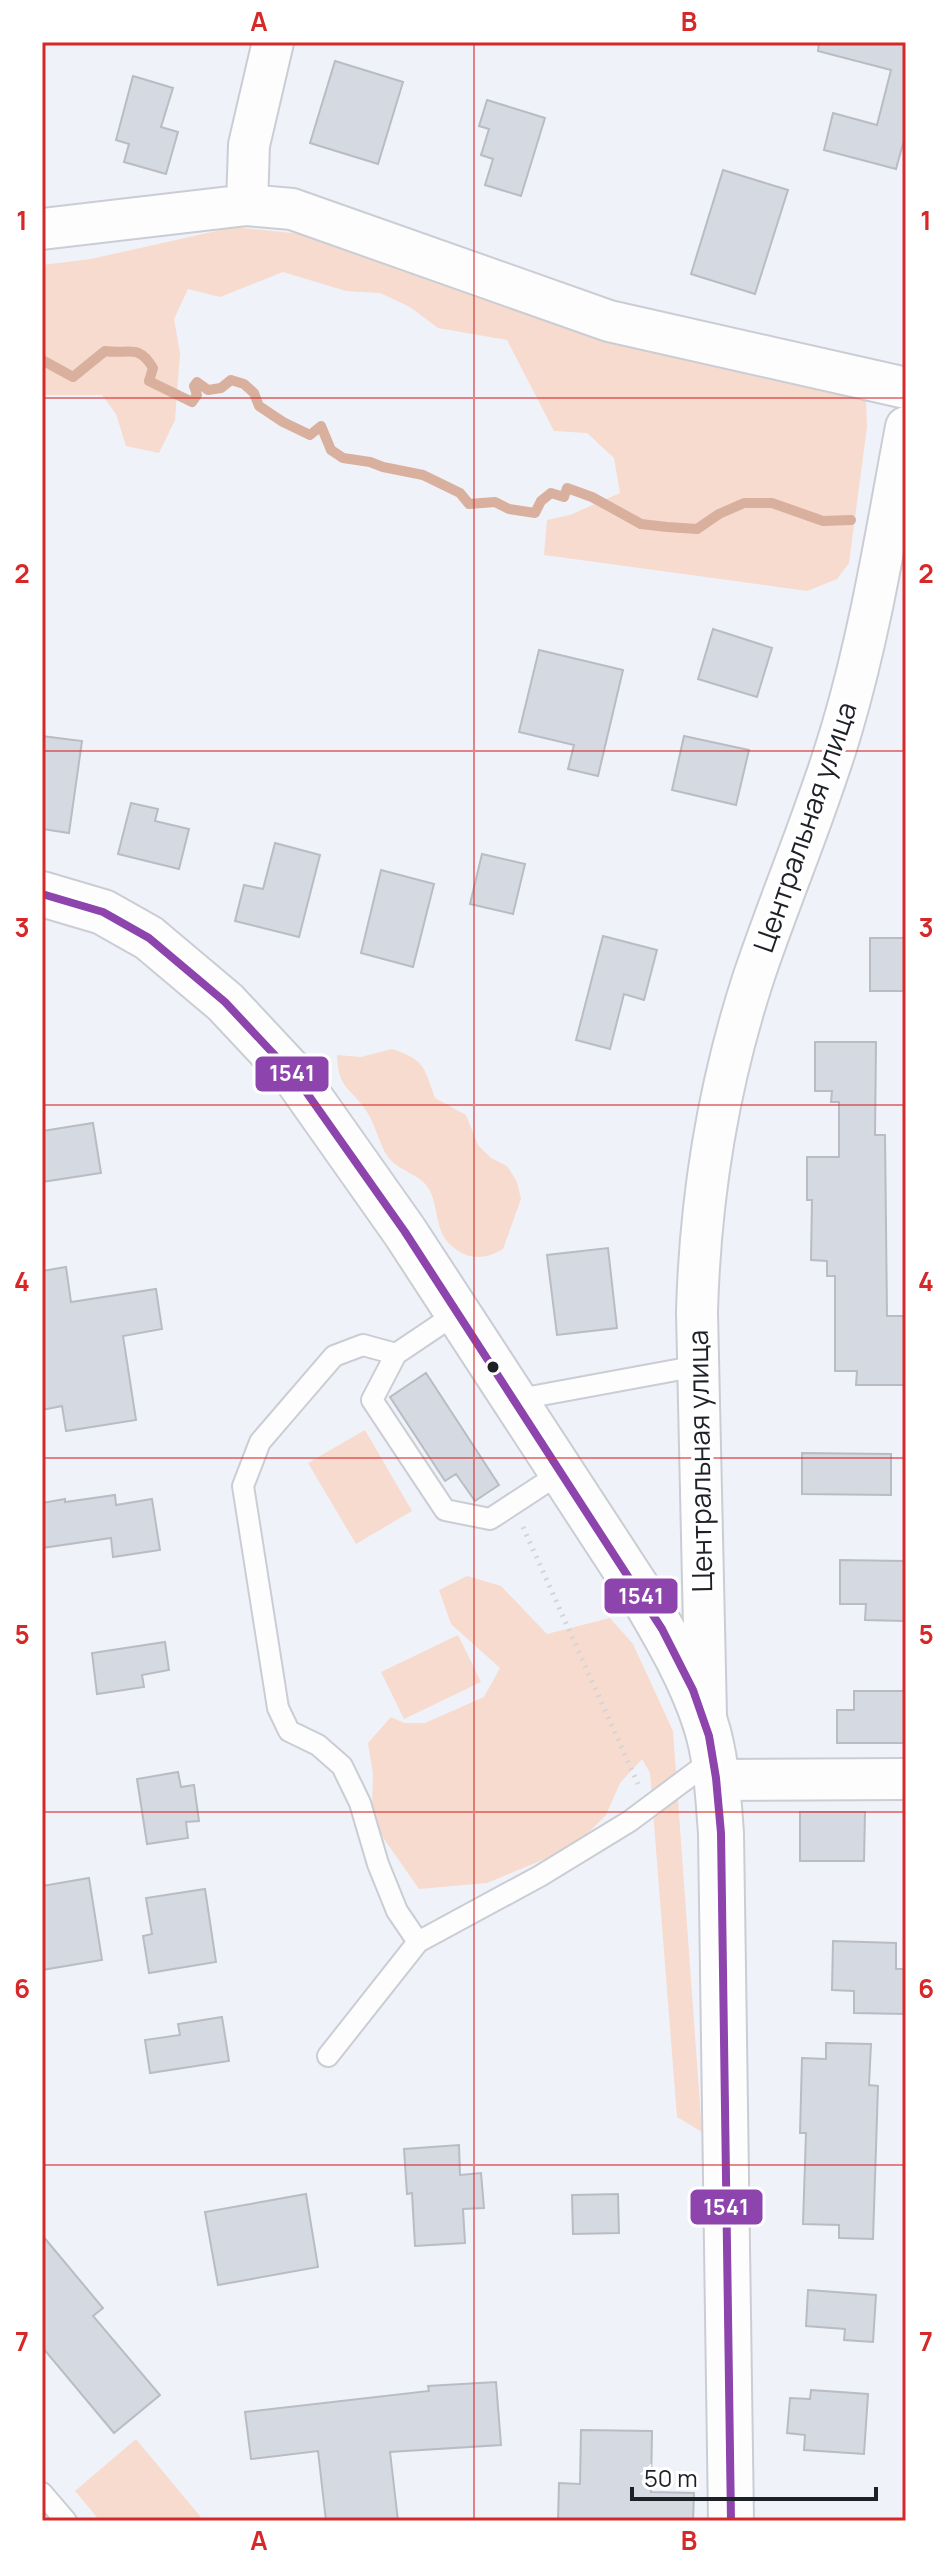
<svg xmlns="http://www.w3.org/2000/svg" width="948" height="2563" viewBox="0 0 948 2563" font-family="Manrope,sans-serif">
	<rect width="100%" height="100%" fill="#f0f2f9"/>
	<path fill="#f7dbce" d="M 234,227 L 302,234 L 609,339 L 866,400 L 867,427 L 849,563 L 837,579 L 807,591 L 544,555 L 547,520 L 570,515 L 620,493 L 614,458 L 587,433 L 554,431 L 507,340 L 438,328 L 410,307 L 380,293 L 346,291 L 283,272 L 220,297 L 188,289 L 174,319 L 180,353 L 175,420 L 159,453 L 126,446 L 116,414 L 102,395 L 42,395 L 42,265 L 91,259 Z
		M 392,1049 C 425,1060 424,1067 435,1098 L 466,1115 L 478,1145 L 491,1158 L 507,1166 L 517,1182 L 521,1199 L 503,1249 C 486,1259 470,1261 453,1247 C 435,1233 439,1210 430,1191 C 422,1174 399,1172 388,1157 C 379,1144 376,1126 367,1112 C 351,1087 338,1090 337,1055 L 361,1057 Z
		M 365,1430 L 412,1511 L 356,1544 L 308,1463 Z
		M 467,1576 L 501,1586 L 547,1634 L 610,1618 L 633,1644 L 673,1731 L 702,2132 L 677,2117 L 650,1773 L 642,1759 L 620,1783 L 606,1815 L 581,1840 L 552,1856 L 487,1883 L 419,1889 L 382,1836 L 372,1807 L 373,1774 L 368,1743 L 391,1717 L 404,1723 L 425,1723 L 484,1697 L 500,1668 L 451,1624 L 439,1590 Z
		M 458,1635 L 481,1682 L 404,1719 L 381,1672 Z
		M 136,2439 L 204,2521 L 100,2521 L 75,2491 Z"/>
	<g fill="none" stroke-linecap="round" stroke-linejoin="round">
		<path stroke="#d8b09d" stroke-width="10" d="M 42,360 L 73,377 L 105,351 C 129,355 138,343 153,368 L 149,381 L 192,402 L 197,395 L 194,386 L 197,382 L 208,390 L 221,388 L 231,380 L 244,384 L 254,393 L 259,406 L 283,422 L 310,435 L 321,426 L 331,450 L 343,458 L 370,462 L 383,467 L 423,475 L 460,493 L 469,504 L 495,502 L 509,509 L 535,513 L 541,501 L 551,493 L 564,497 L 567,488 L 592,497 L 641,524 L 667,527 L 697,529 L 719,514 L 744,503 L 772,503 L 823,521 L 851,520"/>
	</g>
	<path fill="#d4d9e2" stroke="#babcc3" stroke-width="2" d="M 819,42 L 906,42 L 906,133 L 896,169 L 824,150 L 833,113 L 877,125 L 891,70 L 818,51 Z
		M 335,61 L 403,82 L 378,164 L 310,143 Z
		M 133,76 L 173,88 L 161,127 L 178,132 L 166,174 L 124,162 L 129,144 L 116,140 Z
		M 487,100 L 545,118 L 521,196 L 485,185 L 493,159 L 481,155 L 489,129 L 479,126 Z
		M 723,170 L 788,190 L 755,294 L 691,274 Z
		M 713,629 L 772,648 L 757,697 L 698,679 Z
		M 539,650 L 623,670 L 598,776 L 568,769 L 574,745 L 519,732 Z
		M 42,736 L 82,741 L 69,833 L 42,829 Z
		M 684,736 L 749,750 L 736,805 L 672,790 Z
		M 131,803 L 158,809 L 155,821 L 189,829 L 179,869 L 118,854 Z
		M 275,843 L 320,855 L 299,937 L 235,921 L 244,885 L 263,889 Z
		M 482,854 L 525,864 L 513,914 L 470,904 Z
		M 381,870 L 434,884 L 413,967 L 361,953 Z
		M 603,936 L 657,950 L 644,1000 L 624,994 L 610,1049 L 576,1040 Z
		M 870,938 L 906,938 L 906,991 L 870,991 Z
		M 815,1042 L 876,1042 L 875,1135 L 885,1135 L 887,1316 L 905,1316 L 904,1385 L 856,1385 L 857,1371 L 835,1371 L 835,1276 L 827,1276 L 827,1261 L 811,1260 L 812,1200 L 807,1200 L 807,1157 L 839,1157 L 839,1102 L 831,1102 L 832,1091 L 815,1091 Z
		M 93,1123 L 101,1173 L 42,1182 L 42,1131 Z
		M 608,1248 L 617,1328 L 557,1335 L 547,1255 Z
		M 66,1267 L 71,1302 L 156,1289 L 162,1329 L 123,1336 L 136,1420 L 66,1431 L 62,1406 L 42,1410 L 42,1271 Z
		M 426,1373 L 499,1485 L 475,1501 L 456,1474 L 445,1481 L 390,1397 Z
		M 802,1453 L 891,1454 L 891,1495 L 802,1494 Z
		M 115,1495 L 116,1505 L 152,1499 L 160,1550 L 113,1557 L 111,1538 L 42,1548 L 42,1503 L 65,1499 L 65,1502 Z
		M 840,1560 L 904,1561 L 904,1621 L 865,1620 L 866,1604 L 840,1604 Z
		M 165,1642 L 169,1670 L 142,1675 L 144,1687 L 97,1694 L 92,1653 Z
		M 854,1691 L 906,1691 L 906,1743 L 837,1743 L 837,1710 L 854,1710 Z
		M 178,1772 L 181,1787 L 194,1785 L 199,1821 L 186,1822 L 188,1838 L 147,1844 L 137,1779 Z
		M 800,1812 L 865,1812 L 864,1861 L 800,1861 Z
		M 89,1878 L 102,1960 L 42,1970 L 42,1886 Z
		M 205,1889 L 216,1962 L 149,1973 L 143,1936 L 152,1934 L 146,1898 Z
		M 833,1941 L 896,1943 L 896,1969 L 906,1969 L 906,2014 L 854,2013 L 854,1991 L 832,1990 Z
		M 222,2017 L 229,2061 L 150,2073 L 145,2040 L 180,2035 L 178,2024 Z
		M 826,2043 L 871,2044 L 869,2085 L 878,2086 L 873,2239 L 839,2238 L 839,2225 L 803,2224 L 806,2133 L 800,2133 L 802,2058 L 826,2059 Z
		M 459,2145 L 460,2175 L 481,2173 L 484,2208 L 463,2209 L 465,2243 L 415,2246 L 412,2193 L 407,2194 L 404,2149 Z
		M 306,2194 L 318,2267 L 218,2285 L 205,2212 Z
		M 618,2194 L 619,2233 L 573,2234 L 572,2195 Z
		M 42,2235 L 103,2308 L 93,2316 L 160,2395 L 114,2433 L 42,2347 Z
		M 808,2290 L 876,2295 L 873,2342 L 844,2340 L 845,2329 L 806,2326 Z
		M 496,2382 L 501,2445 L 390,2452 L 398,2521 L 326,2521 L 318,2451 L 251,2459 L 245,2412 L 429,2391 L 428,2386 Z
		M 811,2390 L 868,2394 L 864,2454 L 804,2450 L 805,2435 L 787,2433 L 790,2398 L 810,2399 Z
		M 581,2430 L 652,2431 L 651,2492 L 694,2493 L 693,2521 L 558,2521 L 559,2483 L 580,2484 Z"/>
	<g fill="none" stroke-linecap="round" stroke-linejoin="round">
		<g stroke="#cbcdd4" stroke-width="24">
			<path id="lane" d="M 457,1313 L 396,1354 L 372,1400 L 445,1510 L 490,1519 L 562,1472
				M 396,1354 L 363,1345 L 334,1356 L 260,1442 L 243,1486 L 278,1708 L 289,1731 L 318,1745 L 342,1766 L 360,1803 L 378,1864 L 397,1911 L 418,1942
				M 514,1400 L 698,1366
				M 328,2056 L 418,1942 L 540,1876 L 630,1821 L 713,1759
				M 42,2493 L 66,2521"/>
		</g>
		<g stroke="#cbcdd4" stroke-width="44">
			<path id="street" d="M 247,205 L 249,145 L 273,42
				M 42,229 L 247,205 L 292,209 L 609,321 L 906,388
				M 706,1716 L 697,1312 C 700,1200 718,1087 753,979 C 781,895 817,813 842,728 C 871,630 887,528 906,427
				M 717,1780 L 906,1779"/>
		</g>
		<g stroke="#cbcdd4" stroke-width="48">
			<path id="secondary" d="M 42,894 L 103,912 L 149,938 L 225,1002 L 297,1079 L 405,1232 L 645,1600 C 668,1639 691,1679 705,1722 C 717,1758 718,1797 721,1833 L 731,2521"/>
		</g>
		<path stroke="#d4d5d7" stroke-width="5" stroke-dasharray="2 6" stroke-linecap="butt" d="M 523,1527 L 638,1784"/>
		<use href="#lane" stroke="#fdfdfe" stroke-width="20"/>
		<use href="#street" stroke="#fdfdfe" stroke-width="40"/>
		<use href="#secondary" stroke="#fdfdfe" stroke-width="44"/>
		<g stroke="#fff" stroke-width="14">
			<path id="bus-1" d="M 42,894 L 103,912 L 149,938 L 225,1002 L 297,1079 L 405,1232 L 662,1629 L 693,1690 L 709,1736 L 716,1778 L 721,1833 L 731,2521"/>
		</g>
		<use href="#bus-1" stroke="#8e44ad" stroke-width="8"/>
	</g>
	<path fill="none" stroke="#d62828" stroke-width="2" stroke-opacity="0.55" d="M 474,42 L 474,2521M 42,398 L 906,398M 42,751 L 906,751M 42,1105 L 906,1105M 42,1458 L 906,1458M 42,1812 L 906,1812M 42,2165 L 906,2165"/>
	<circle fill="#1d2027" stroke="#fff" stroke-width="3" cx="493" cy="1367" r="7"/>
	<g text-anchor="middle" stroke-width="7" stroke-linejoin="round" paint-order="stroke">
		<g font-size="28" fill="#1d2027" stroke="#fff">
			<text transform="translate(805 827) rotate(-71)" y="10">Центральная улица</text>
			<text transform="translate(700 1461) rotate(-91)" y="10">Центральная улица</text>
		</g>
	</g>
	<g stroke="#fff" stroke-width="3">
		<rect x="254" y="1055" width="76" height="38" rx="8" fill="#8e44ad"/>
		<rect x="603" y="1577" width="76" height="38" rx="8" fill="#8e44ad"/>
		<rect x="689" y="2188" width="75" height="38" rx="8" fill="#8e44ad"/>
	</g>
	<g font-size="22" text-anchor="middle" font-weight="bold" fill="#fff">
		<text x="292" y="1081">1541</text>
		<text x="641" y="1604">1541</text>
		<text x="726" y="2215">1541</text>
	</g>
	<rect width="948" height="2563" fill="none" stroke="#ffffff" stroke-width="88"/>
	<path d="M632 2487v12h244v-12" fill="none" stroke="#1d2027" stroke-width="4"/>
	<text x="644" y="2487" font-size="24" fill="#1d2027" stroke="#ffffff" stroke-width="6" paint-order="stroke">50 m</text>
	<rect x="44" y="44" width="860" height="2475" fill="none" stroke="#d62828" stroke-width="3"/>
	<g font-size="26" text-anchor="middle" font-weight="bold" fill="#d62828">
		<text x="259" y="31">A</text>
		<text x="689" y="31">B</text>
		<text x="22" y="230">1</text>
		<text x="926" y="230">1</text>
		<text x="22" y="583">2</text>
		<text x="926" y="583">2</text>
		<text x="22" y="937">3</text>
		<text x="926" y="937">3</text>
		<text x="22" y="1291">4</text>
		<text x="926" y="1291">4</text>
		<text x="22" y="1644">5</text>
		<text x="926" y="1644">5</text>
		<text x="22" y="1998">6</text>
		<text x="926" y="1998">6</text>
		<text x="22" y="2351">7</text>
		<text x="926" y="2351">7</text>
		<text x="259" y="2550">A</text>
		<text x="689" y="2550">B</text>
	</g>
</svg>
